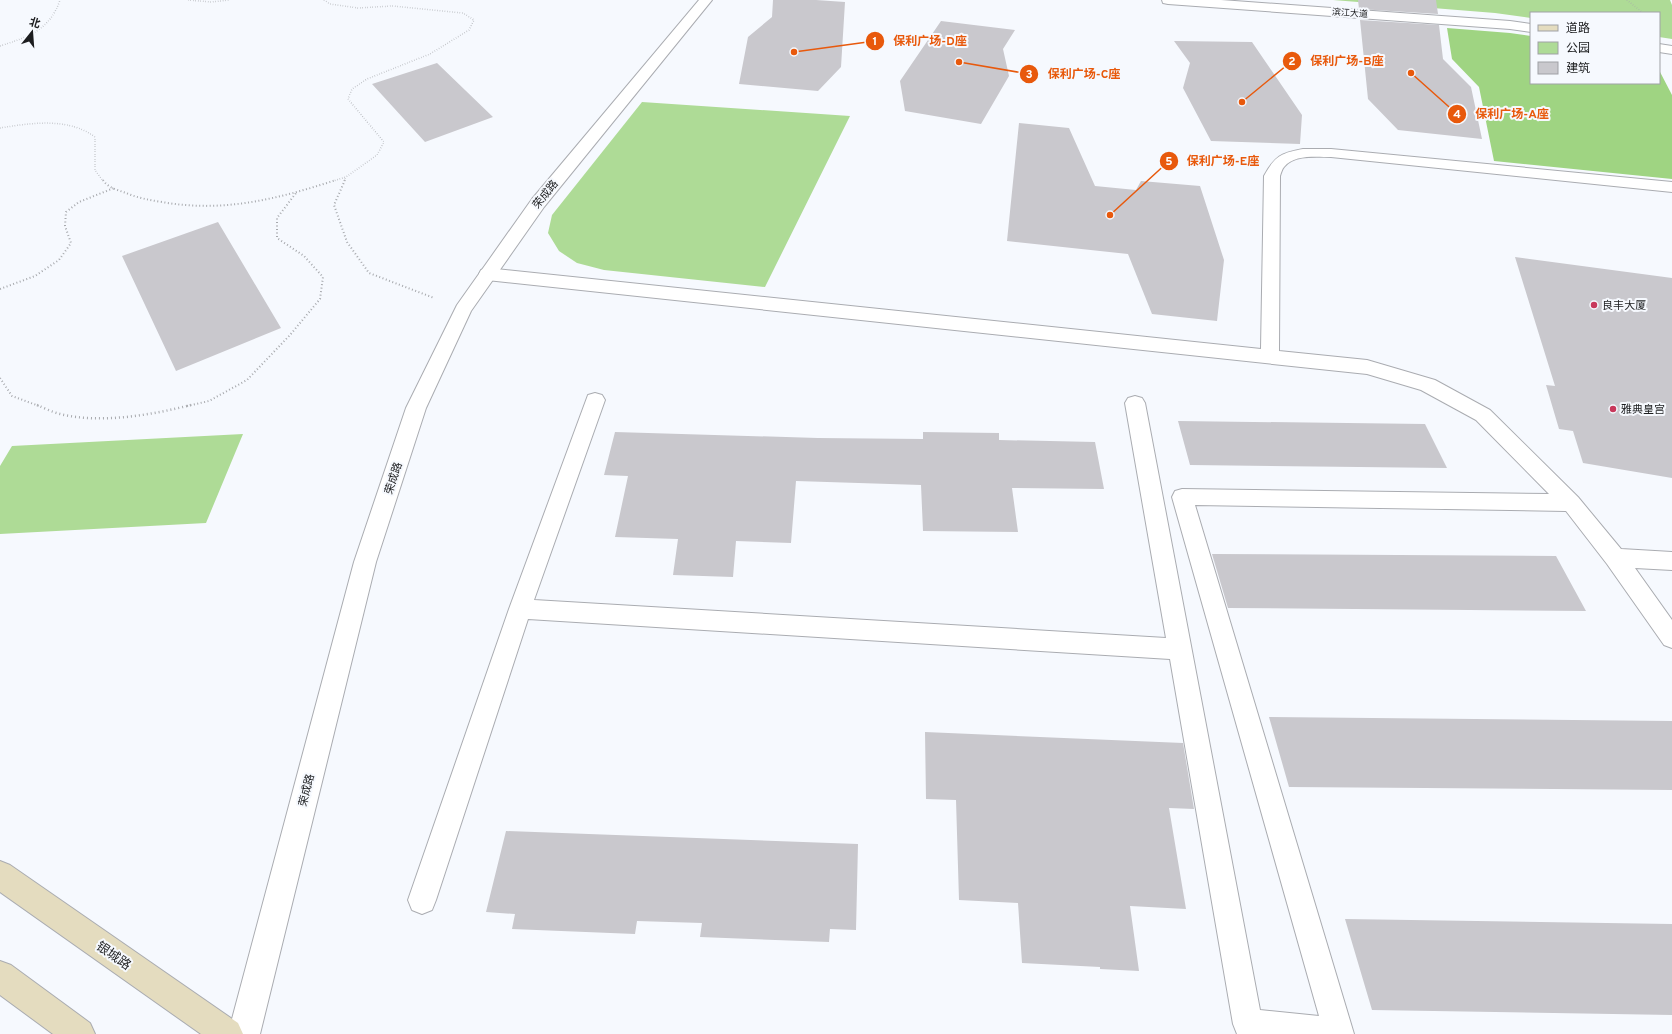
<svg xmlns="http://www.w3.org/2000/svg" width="1672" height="1034" viewBox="0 0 1672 1034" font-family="Overpass,'Noto Sans SC',sans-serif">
	<rect width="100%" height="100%" fill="#f6f9fe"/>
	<path fill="#aedb96" d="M 1333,0 L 1670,0 L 1672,5 L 1672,39 L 1659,37 L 1659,13 L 1531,13 L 1531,18 L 1495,13 Z
		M 642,102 L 850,116 L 765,287 L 604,270 L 577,263 L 559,251 L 548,233 L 552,215 Z
		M 243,434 L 206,523 L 0,534 L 0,466 L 12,446 Z"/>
	<path fill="#9fd482" d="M 1447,28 L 1510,33 L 1531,36 L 1531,83 L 1659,83 L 1659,70 L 1672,95 L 1672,179 L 1494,161 L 1479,87 L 1452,59 Z"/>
	<path fill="#c9c8cd" d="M 773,0 L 816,0 L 845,2 L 841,67 L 818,91 L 739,84 L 748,37 L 772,17 Z
		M 1358,0 L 1436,0 L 1438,14 L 1359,9 Z
		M 1360,20 L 1439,25 L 1443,59 L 1471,87 L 1482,139 L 1398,130 L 1368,99 Z
		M 941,21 L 1015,30 L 1003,49 L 1009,76 L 981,124 L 905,111 L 900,81 Z
		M 1174,41 L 1252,42 L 1302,115 L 1300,144 L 1211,141 L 1183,88 L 1190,63 Z
		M 437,63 L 493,117 L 425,142 L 372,84 Z
		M 1019,123 L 1069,128 L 1095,186 L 1136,190 L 1141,181 L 1200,186 L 1224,260 L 1217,321 L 1152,314 L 1128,254 L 1007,241 Z
		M 218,222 L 281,328 L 176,371 L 122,256 Z
		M 1515,257 L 1672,278 L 1672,478 L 1583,463 L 1573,431 L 1559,429 L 1546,385 L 1555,386 Z
		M 1178,421 L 1425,424 L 1447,468 L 1190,465 Z
		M 615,432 L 818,438 L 923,439 L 923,432 L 999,433 L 999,440 L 1095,442 L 1104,489 L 1012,488 L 1018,532 L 923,531 L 921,485 L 796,481 L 791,543 L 736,541 L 733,577 L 673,575 L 678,539 L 615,537 L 628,476 L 604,475 Z
		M 1212,554 L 1556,556 L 1586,611 L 1228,608 Z
		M 1269,717 L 1672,721 L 1672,790 L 1289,787 Z
		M 925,732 L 1183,743 L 1194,809 L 1169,808 L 1186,909 L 1130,906 L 1139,971 L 1100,969 L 1100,967 L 1022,963 L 1018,903 L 959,900 L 956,800 L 926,799 Z
		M 506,831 L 858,844 L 856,930 L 830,929 L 829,942 L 700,937 L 702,923 L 637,921 L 635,934 L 512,929 L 515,914 L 486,912 Z
		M 1345,919 L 1672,924 L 1672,1015 L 1372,1010 Z"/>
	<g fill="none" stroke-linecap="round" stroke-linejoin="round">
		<g stroke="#aaacb1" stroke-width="2">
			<path id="lane" d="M 1303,149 L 1331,149 L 1672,182 L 1672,192 L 1331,157 C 1317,157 1294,154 1284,167 C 1282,169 1281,173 1280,176 L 1279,351 L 1367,360 L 1435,380 L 1490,410 L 1578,497 L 1621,549 L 1672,552 L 1672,570 L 1635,568 L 1672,620 L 1672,648 L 1664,645 L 1607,564 L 1566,511 L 1195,505 L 1354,1034 L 1237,1034 L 1233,1024 L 1170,659 L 528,619 L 436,900 L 432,910 L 422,914 L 412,910 L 408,900 L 509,609 L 588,395 L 595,393 L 602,395 L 605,400 L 534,600 L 1166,638 L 1125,403 L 1128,398 L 1135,396 L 1142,398 L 1145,403 L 1260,1010 L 1319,1016 L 1172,497 L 1175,491 L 1182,489 L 1549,494 L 1476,420 L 1421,390 L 1367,374 L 487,280 L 481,278 L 479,274 L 481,270 L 487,268 L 1261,349 L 1264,176 C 1275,156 1281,153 1303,149 Z"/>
		</g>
		<g stroke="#aaacb1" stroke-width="2">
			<path id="street" d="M 699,0 L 712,0 L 544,207 L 471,311 L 426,408 L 376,562 L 260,1034 L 228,1034 L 354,562 L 406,408 L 457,305 L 532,199 Z
				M 1162,0 L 1221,0 L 1510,21 L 1531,24 L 1531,32 L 1510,29 L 1168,4 L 1163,3 Z
				M 1659,44 L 1672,46 L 1672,54 L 1659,52 Z"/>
		</g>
		<g stroke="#aaacb1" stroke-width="2">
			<path id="secondary" d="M 0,861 L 10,865 L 238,1023 L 243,1034 L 201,1034 L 0,892 Z
				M 0,961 L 11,965 L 90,1023 L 95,1034 L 53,1034 L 0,995 Z"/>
		</g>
		<path stroke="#a7a9ad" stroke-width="1.5" stroke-dasharray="0.5 2" stroke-linecap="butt" d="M 188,0 L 211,2 L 229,0
			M 324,0 L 330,4 L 358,8 L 392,6 L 463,13 L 474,20 L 469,30 L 430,54 L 367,79 L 352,89 L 348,99 L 384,142 L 377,155 L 346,177 L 333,181
			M 1627,0 L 1643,13
			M 0,46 C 28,37 50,30 60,0
			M 0,128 C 31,123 68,117 95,137 L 95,170 L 103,181
			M 344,181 L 346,177"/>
		<path stroke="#a7a9ad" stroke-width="2" stroke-dasharray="1 2.5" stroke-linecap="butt" d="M 103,180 C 108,188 118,190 126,193 C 138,198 149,200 162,202 C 223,213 278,199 336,180
			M 345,180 L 334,205 L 347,242 L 369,273 L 434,298
			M 0,289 L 35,276 L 59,260 L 71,243 L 65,226 L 66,212 L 79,202 L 114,188
			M 0,378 L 12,396 L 39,406
			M 187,406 L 209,401 L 247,380 L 290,335 L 320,299 L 323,277 L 304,256 L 277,238 L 277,218 L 296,193"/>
		<path stroke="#a7a9ad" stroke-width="2.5" stroke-dasharray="1 3" stroke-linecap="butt" d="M 37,405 C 44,408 52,412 60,414 C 101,424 151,415 191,405"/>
		<use href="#lane" fill="#fff" fill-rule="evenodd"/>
		<use href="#street" fill="#fff" fill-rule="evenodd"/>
		<use href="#secondary" fill="#e4dcbf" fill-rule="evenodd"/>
	</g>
	<g fill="#c8385b" stroke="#f6f9fe" stroke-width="1.5">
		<circle cx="1594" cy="305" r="4"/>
		<circle cx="1613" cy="409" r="4"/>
	</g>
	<g text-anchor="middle" stroke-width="4" stroke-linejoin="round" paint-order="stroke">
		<g font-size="9" fill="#1c1d1f" stroke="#f6f9fe">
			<text transform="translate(1350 13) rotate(4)" y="3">滨江大道</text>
		</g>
		<g font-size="11" fill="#1c1d1f" stroke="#f6f9fe">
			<text transform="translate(545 194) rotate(-51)" y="4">荣成路</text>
			<text transform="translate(393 478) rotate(-72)" y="4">荣成路</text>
			<text transform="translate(306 790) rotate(-76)" y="4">荣成路</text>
		</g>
		<g font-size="11" fill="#1c1d1f" stroke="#f6f9fe" text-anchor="start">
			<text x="1602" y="309">良丰大厦</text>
			<text x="1621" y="413">雅典皇宫</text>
		</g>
		<g font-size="13" fill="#1c1d1f" stroke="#f6f9fe">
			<text transform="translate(114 955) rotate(35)" y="5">银城路</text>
		</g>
	</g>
	<path fill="none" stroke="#e8590c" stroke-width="1.5" d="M794 52L875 41M1242 102L1292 61M959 62L1029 74M1411 73L1457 114M1110 215L1169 161"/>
	<g fill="#e8590c" stroke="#f6f9fe" stroke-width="1.5">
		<circle cx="794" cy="52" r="4"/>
		<circle cx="1242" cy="102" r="4"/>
		<circle cx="959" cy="62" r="4"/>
		<circle cx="1411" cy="73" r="4"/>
		<circle cx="1110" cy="215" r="4"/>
		<circle cx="875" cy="41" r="10"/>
		<circle cx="1292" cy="61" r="10"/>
		<circle cx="1029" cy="74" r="10"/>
		<circle cx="1457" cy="114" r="10"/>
		<circle cx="1169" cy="161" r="10"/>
	</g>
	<g font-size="12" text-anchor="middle" font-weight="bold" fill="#fff">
		<text x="875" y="45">1</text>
		<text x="1292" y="65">2</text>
		<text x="1029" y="78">3</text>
		<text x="1457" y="118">4</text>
		<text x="1169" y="165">5</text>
	</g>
	<g font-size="12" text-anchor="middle" font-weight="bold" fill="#e8590c" stroke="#f6f9fe" stroke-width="4" stroke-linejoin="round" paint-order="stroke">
		<text x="930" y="45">保利广场-D座</text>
		<text x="1347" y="65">保利广场-B座</text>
		<text x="1084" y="78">保利广场-C座</text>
		<text x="1512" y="118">保利广场-A座</text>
		<text x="1223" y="165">保利广场-E座</text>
	</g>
	<rect x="1530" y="12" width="130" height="72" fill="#f6f9fe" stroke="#9fa1a5"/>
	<rect x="1538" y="25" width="20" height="6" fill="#e4dcbf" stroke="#9fa1a5"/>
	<text x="1566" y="32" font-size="12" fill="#1c1d1f">道路</text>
	<rect x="1538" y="42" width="20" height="12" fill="#aedb96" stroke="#9fa1a5"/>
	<text x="1566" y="52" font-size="12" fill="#1c1d1f">公园</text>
	<rect x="1538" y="62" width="20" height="12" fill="#c9c8cd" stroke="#9fa1a5"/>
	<text x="1566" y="72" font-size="12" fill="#1c1d1f">建筑</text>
	<g transform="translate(32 32) rotate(17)" stroke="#f6f9fe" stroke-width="3" paint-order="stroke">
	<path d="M0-3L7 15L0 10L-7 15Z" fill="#1c1d1f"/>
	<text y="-6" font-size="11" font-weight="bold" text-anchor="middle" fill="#1c1d1f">北</text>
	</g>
</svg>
